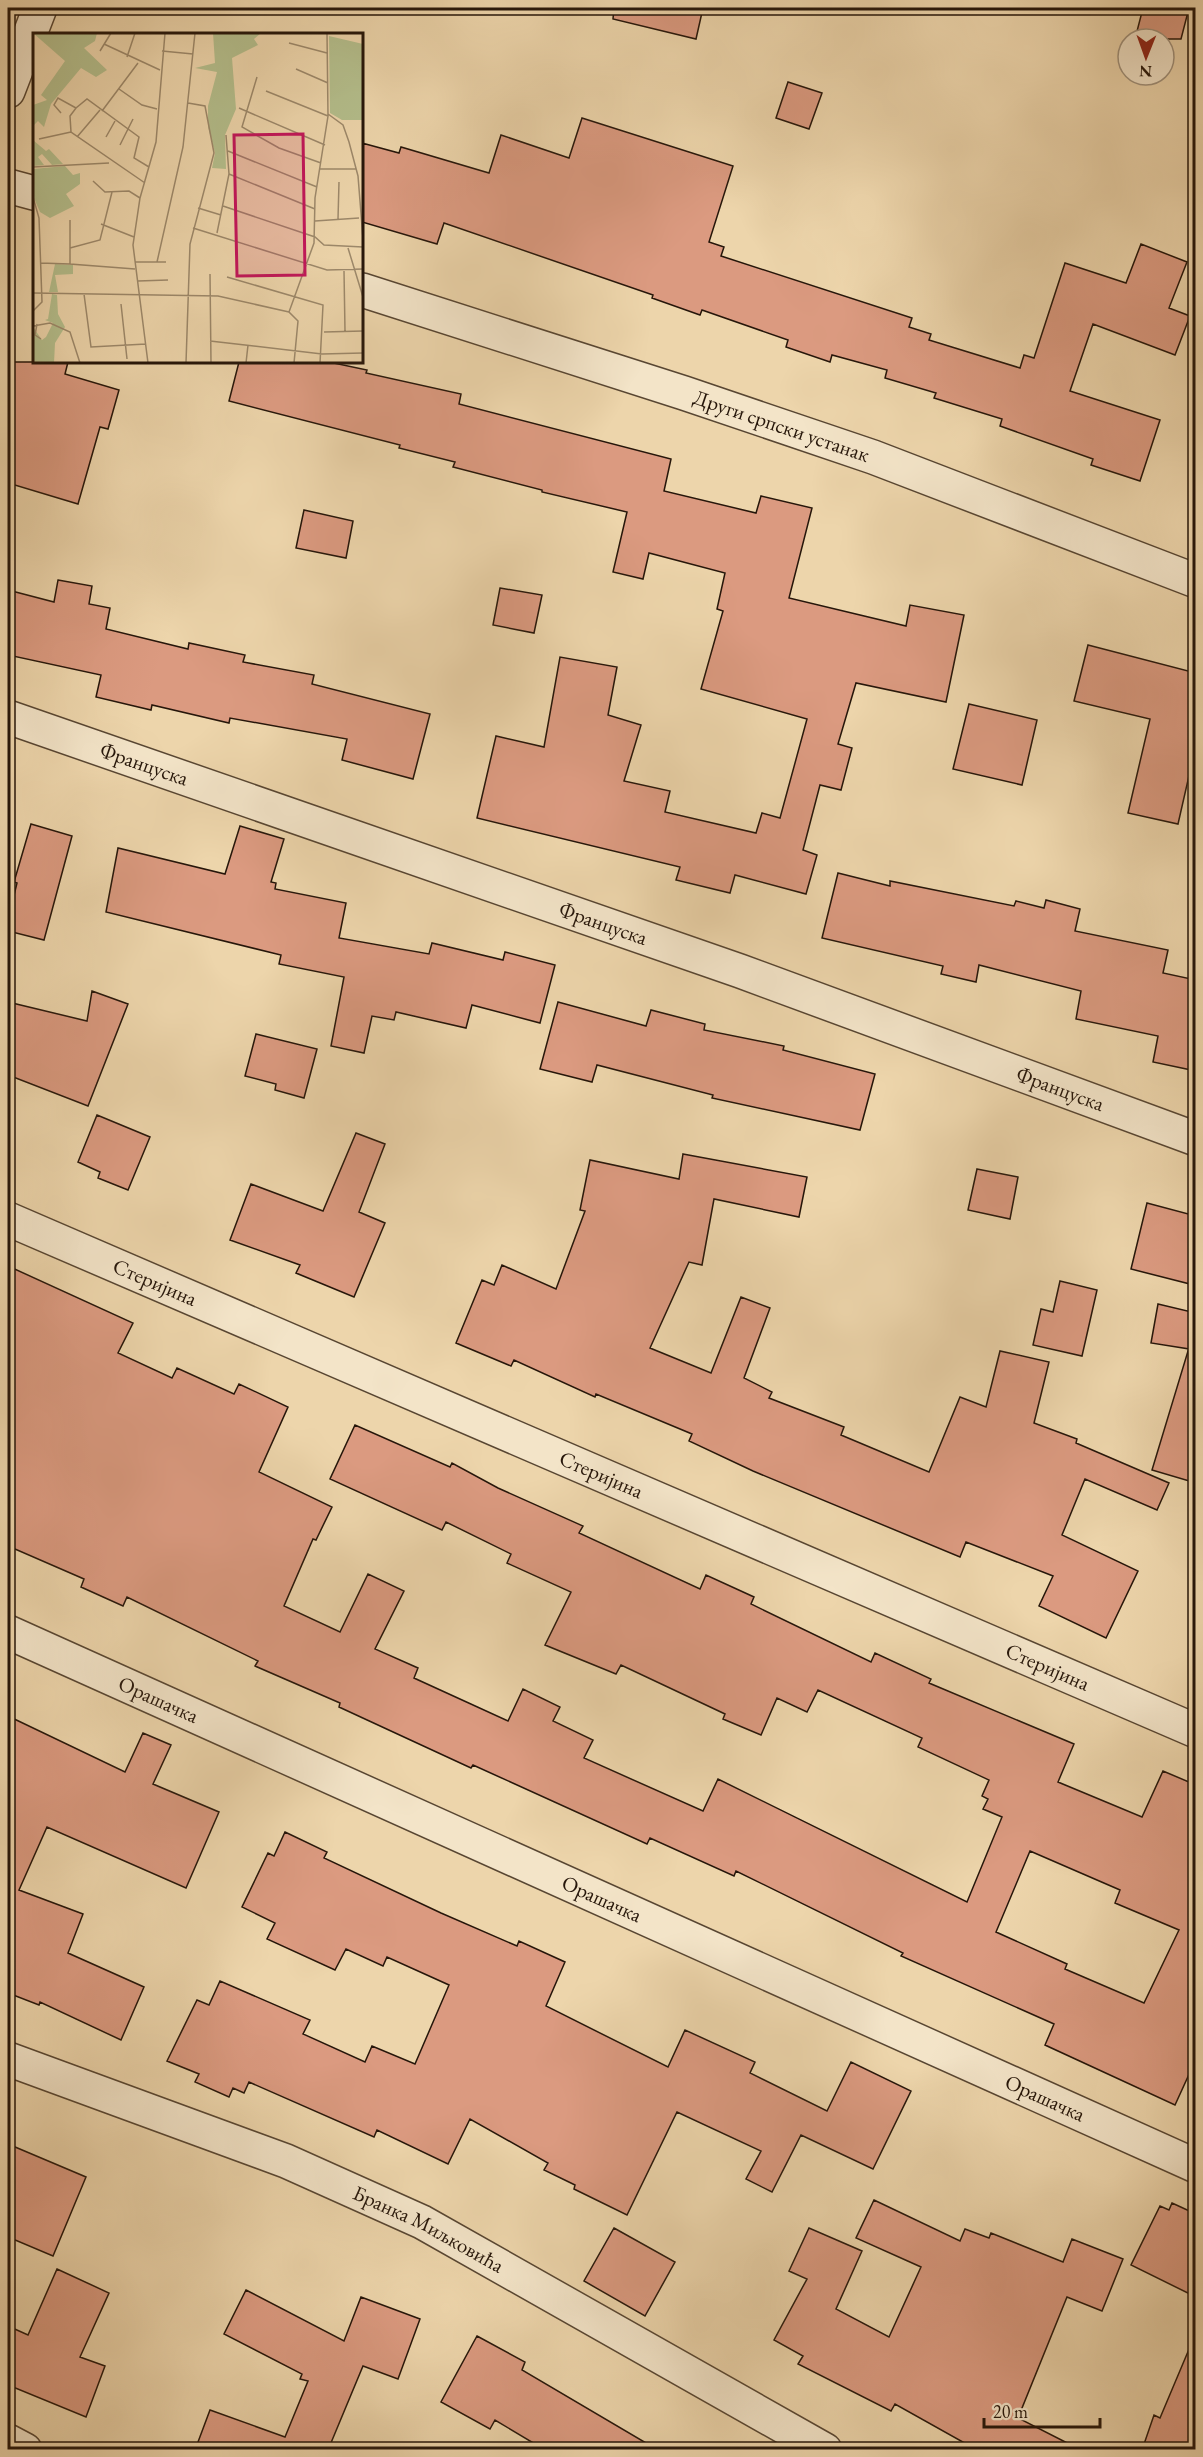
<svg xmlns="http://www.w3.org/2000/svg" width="1203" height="2457" viewBox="0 0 1203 2457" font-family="'EB Garamond',serif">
	<rect width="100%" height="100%" fill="#edd5ab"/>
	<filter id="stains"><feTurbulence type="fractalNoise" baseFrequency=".00333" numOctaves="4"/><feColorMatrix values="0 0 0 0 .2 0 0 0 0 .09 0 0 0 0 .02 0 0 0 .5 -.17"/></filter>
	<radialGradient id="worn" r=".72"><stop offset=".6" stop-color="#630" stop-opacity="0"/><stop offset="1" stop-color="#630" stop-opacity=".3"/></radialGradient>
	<path fill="#db9a80" stroke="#26160a" stroke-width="1.5" fill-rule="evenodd" d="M 614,8 L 703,8 L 696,39 L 613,19 Z
		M 1143,8 L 1189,8 L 1181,39 L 1135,39 Z
		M 788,82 L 822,93 L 809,129 L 776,118 Z
		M 582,118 L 733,166 L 709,242 L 724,247 L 721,256 L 912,318 L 909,327 L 931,334 L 929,340 L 1020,368 L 1024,355 L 1034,358 L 1065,263 L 1126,283 L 1141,244 L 1187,262 L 1169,308 L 1190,316 L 1175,355 L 1093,324 L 1070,391 L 1160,420 L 1140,481 L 1091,465 L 1093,459 L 1000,426 L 1002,419 L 934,398 L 936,393 L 885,378 L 887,370 L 832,355 L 830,362 L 786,347 L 788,340 L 702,310 L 700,315 L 652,298 L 653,295 L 444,223 L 437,244 L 362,222 L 362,143 L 399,153 L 401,147 L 489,173 L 501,135 L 569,158 Z
		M 8,362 L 68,362 L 65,374 L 119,390 L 108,429 L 100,427 L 78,504 L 8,483 Z
		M 239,362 L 329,362 L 367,370 L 366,373 L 461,394 L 459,404 L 671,459 L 664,491 L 756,513 L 761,496 L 812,508 L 789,598 L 906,626 L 910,605 L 964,615 L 946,702 L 856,683 L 838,744 L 852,748 L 841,790 L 820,785 L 803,850 L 817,855 L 806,894 L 735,875 L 730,893 L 676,880 L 680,867 L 477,818 L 496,736 L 544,747 L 560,657 L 617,667 L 608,715 L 641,725 L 624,781 L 670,791 L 665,812 L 756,833 L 762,813 L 780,818 L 807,719 L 701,689 L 723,611 L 717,609 L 725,573 L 649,553 L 643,579 L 613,572 L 627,512 L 542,492 L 542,490 L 453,467 L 455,462 L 399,448 L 400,445 L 229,401 Z
		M 304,510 L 353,521 L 346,558 L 296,548 Z
		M 58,580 L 92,586 L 89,604 L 110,608 L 106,629 L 188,649 L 189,643 L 245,655 L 243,662 L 314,675 L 312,684 L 430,714 L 413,779 L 342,760 L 347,739 L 230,718 L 229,723 L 152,705 L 151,710 L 96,697 L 101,675 L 8,655 L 8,590 L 54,602 Z
		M 500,588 L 542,595 L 534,633 L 493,625 Z
		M 1088,645 L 1196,673 L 1196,745 L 1178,824 L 1128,813 L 1150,719 L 1074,701 Z
		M 969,704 L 1037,720 L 1022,785 L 953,769 Z
		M 31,824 L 72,836 L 44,940 L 8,931 L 8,920 L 17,883 L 14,882 Z
		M 240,826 L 284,839 L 271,882 L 276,883 L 275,889 L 346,903 L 339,938 L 429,954 L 432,943 L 503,960 L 505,952 L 555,965 L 540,1023 L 472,1005 L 466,1028 L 396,1012 L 394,1020 L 372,1016 L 364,1053 L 331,1046 L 344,977 L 279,964 L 281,955 L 106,912 L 118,848 L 225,874 Z
		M 838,873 L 890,886 L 890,881 L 1014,906 L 1016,901 L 1044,908 L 1046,900 L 1080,909 L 1075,931 L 1168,950 L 1163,973 L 1196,980 L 1196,1071 L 1153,1062 L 1158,1036 L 1076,1019 L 1081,991 L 979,965 L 976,982 L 941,974 L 943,966 L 822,938 Z
		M 92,991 L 128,1004 L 88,1106 L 8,1075 L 8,1002 L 87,1021 Z
		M 558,1002 L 646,1026 L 651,1010 L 705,1024 L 704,1030 L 784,1046 L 783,1050 L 875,1074 L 860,1130 L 712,1098 L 713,1095 L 597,1065 L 592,1082 L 540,1069 Z
		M 256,1034 L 317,1049 L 304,1098 L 275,1090 L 276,1084 L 245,1076 Z
		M 97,1115 L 150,1137 L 128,1190 L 98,1178 L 100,1172 L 78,1162 Z
		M 356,1133 L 385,1144 L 359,1212 L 385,1223 L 354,1297 L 296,1273 L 300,1265 L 230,1240 L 251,1184 L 323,1211 Z
		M 683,1154 L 807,1177 L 799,1217 L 714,1199 L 702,1265 L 689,1262 L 650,1348 L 711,1373 L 741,1297 L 770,1308 L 744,1378 L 772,1392 L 769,1398 L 844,1427 L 841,1435 L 929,1472 L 960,1397 L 986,1407 L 1000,1351 L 1049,1362 L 1034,1423 L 1077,1439 L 1076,1443 L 1169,1483 L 1157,1510 L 1085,1479 L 1062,1535 L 1138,1571 L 1106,1638 L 1039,1606 L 1053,1576 L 966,1542 L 960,1557 L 753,1471 L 689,1441 L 692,1434 L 596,1394 L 595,1397 L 514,1360 L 511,1366 L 456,1343 L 482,1280 L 494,1285 L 502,1265 L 556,1289 L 585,1211 L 580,1210 L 590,1160 L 679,1179 Z
		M 977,1169 L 1018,1177 L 1010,1219 L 968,1210 Z
		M 1147,1203 L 1196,1216 L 1196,1260 L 1190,1284 L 1131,1269 Z
		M 8,1266 L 133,1323 L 118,1353 L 172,1378 L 177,1368 L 234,1394 L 239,1384 L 288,1407 L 259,1472 L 332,1507 L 316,1540 L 313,1539 L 284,1606 L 340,1632 L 368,1574 L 404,1591 L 375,1649 L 418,1668 L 414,1678 L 508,1721 L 523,1689 L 560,1707 L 553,1721 L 593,1740 L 584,1758 L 703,1811 L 718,1779 L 967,1902 L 1002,1817 L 983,1809 L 988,1799 L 982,1796 L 989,1780 L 918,1747 L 922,1738 L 818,1690 L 807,1712 L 777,1698 L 761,1735 L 723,1719 L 725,1714 L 621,1665 L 616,1674 L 545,1645 L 571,1592 L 507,1563 L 511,1554 L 446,1522 L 442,1530 L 330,1479 L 355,1425 L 450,1467 L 452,1463 L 498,1488 L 583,1526 L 579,1533 L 700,1589 L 706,1575 L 754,1597 L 751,1604 L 871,1662 L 875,1653 L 931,1679 L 929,1683 L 1074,1744 L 1058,1782 L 1142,1817 L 1163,1771 L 1196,1785 L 1196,2059 L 1175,2105 L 1045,2045 L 1054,2024 L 901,1956 L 903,1953 L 736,1871 L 734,1876 L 650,1838 L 647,1844 L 473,1765 L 471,1768 L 339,1707 L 340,1703 L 255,1666 L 258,1661 L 127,1597 L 123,1606 L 81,1587 L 84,1579 L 8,1546 ZM 1030,1851 L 1120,1890 L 1115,1903 L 1179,1930 L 1144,2003 L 1065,1969 L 1067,1964 L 996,1932 Z
		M 1060,1281 L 1097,1290 L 1082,1356 L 1033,1345 L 1041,1309 L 1053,1312 Z
		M 1158,1304 L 1196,1313 L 1196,1350 L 1151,1343 Z
		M 1188,1351 L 1196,1352 L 1196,1483 L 1152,1470 Z
		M 8,1716 L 125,1772 L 143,1733 L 171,1745 L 153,1784 L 219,1812 L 186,1888 L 47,1827 L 19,1890 L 83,1914 L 68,1953 L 144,1987 L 121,2040 L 40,2002 L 39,2005 L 8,1993 Z
		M 285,1832 L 327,1852 L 324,1858 L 441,1913 L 517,1946 L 519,1941 L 565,1962 L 546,2006 L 668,2067 L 685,2030 L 755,2062 L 750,2073 L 827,2111 L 851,2062 L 911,2091 L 873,2169 L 801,2135 L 772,2192 L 746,2179 L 761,2151 L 677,2112 L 627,2215 L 574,2189 L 575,2185 L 544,2170 L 548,2163 L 470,2119 L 448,2164 L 377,2130 L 374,2137 L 249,2082 L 244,2093 L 233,2088 L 229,2097 L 195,2082 L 199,2074 L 167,2061 L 197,2000 L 209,2005 L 220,1981 L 310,2020 L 303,2034 L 365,2062 L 372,2046 L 415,2064 L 449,1985 L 387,1957 L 383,1966 L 346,1949 L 335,1970 L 267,1939 L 275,1923 L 242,1907 L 268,1853 L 274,1856 Z
		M 8,2144 L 86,2177 L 53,2256 L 8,2237 Z
		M 874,2200 L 960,2241 L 965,2229 L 989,2238 L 991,2233 L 1063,2262 L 1072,2239 L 1123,2259 L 1102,2311 L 1067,2297 L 1018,2418 L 1081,2450 L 977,2450 L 895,2404 L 891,2411 L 798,2364 L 803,2356 L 774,2340 L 807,2279 L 789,2271 L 809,2228 L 862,2251 L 836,2309 L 889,2337 L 921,2267 L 856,2238 Z
		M 1172,2203 L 1196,2214 L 1196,2297 L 1131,2265 L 1160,2206 L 1169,2210 Z
		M 614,2228 L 675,2262 L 645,2316 L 584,2281 Z
		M 57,2269 L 109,2293 L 80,2357 L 105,2366 L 86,2417 L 8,2385 L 8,2326 L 28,2335 Z
		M 246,2290 L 344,2341 L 361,2297 L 420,2319 L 398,2379 L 363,2366 L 328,2450 L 195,2450 L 210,2410 L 285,2437 L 308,2381 L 300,2379 L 302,2374 L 224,2334 Z
		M 1195,2335 L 1196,2450 L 1142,2450 L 1154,2415 L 1160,2418 Z
		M 477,2336 L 525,2362 L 522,2370 L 658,2450 L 545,2450 L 495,2420 L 490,2429 L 441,2402 Z"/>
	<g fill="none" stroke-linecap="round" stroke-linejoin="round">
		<g stroke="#584632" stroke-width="36">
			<g id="minor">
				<path d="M 8,91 L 40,8"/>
				<path d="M 8,186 L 34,193"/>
				<path id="s1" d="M 362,290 L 684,393 L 873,457 L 1196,581"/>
				<path id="s2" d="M 8,717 L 740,971 L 1196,1139"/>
				<path id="s3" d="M 8,1219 L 1196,1731"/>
				<path id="s4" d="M 8,1632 L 1196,2166"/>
				<path id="s5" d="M 8,2059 L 286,2161 L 422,2222 L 825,2450"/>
				<path d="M 8,2441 L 25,2450"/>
			</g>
		</g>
		<use href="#minor" stroke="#f3e4c8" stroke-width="33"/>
	</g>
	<g text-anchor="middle" stroke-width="4.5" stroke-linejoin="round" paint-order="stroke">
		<g font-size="21" fill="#26160a" stroke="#f3e4c8">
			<text dy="7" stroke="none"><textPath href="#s1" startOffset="441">Други српски устанак</textPath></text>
			<text dy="7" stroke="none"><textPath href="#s2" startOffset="144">Француска</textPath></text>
			<text dy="7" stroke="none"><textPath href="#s2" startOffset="630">Француска</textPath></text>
			<text dy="7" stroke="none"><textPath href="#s2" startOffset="1116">Француска</textPath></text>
			<text dy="7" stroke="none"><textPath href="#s3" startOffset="160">Стеријина</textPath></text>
			<text dy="7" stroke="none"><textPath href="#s3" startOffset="646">Стеријина</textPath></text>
			<text dy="7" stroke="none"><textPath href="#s3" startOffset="1132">Стеријина</textPath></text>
			<text dy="7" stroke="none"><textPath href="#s4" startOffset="165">Орашачка</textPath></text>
			<text dy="7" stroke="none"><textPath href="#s4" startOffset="651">Орашачка</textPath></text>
			<text dy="7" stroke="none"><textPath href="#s4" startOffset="1137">Орашачка</textPath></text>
			<text dy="7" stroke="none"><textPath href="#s5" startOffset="454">Бранка Миљковића</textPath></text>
		</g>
	</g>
	<g transform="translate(33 33)">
		<rect width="330" height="330" fill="#edd5ab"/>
		<path d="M 64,0 L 62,8 L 51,15 L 74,37 L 63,44 L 48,35 L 18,71 L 11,94 L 5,88 L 0,93 L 0,72 L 14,67 L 8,62 L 32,28 L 0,0 ZM 180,0 L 228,0 L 221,6 L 225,12 L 199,25 L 203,76 L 192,102 L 193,136 L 179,135 L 182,120 L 175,94 L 175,73 L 184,39 L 162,35 L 182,30 ZM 296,3 L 330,11 L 330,87 L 309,87 L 297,80 ZM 0,107 L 13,118 L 16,116 L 30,131 L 19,132 L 9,121 L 5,124 L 11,132 L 0,133 ZM 32,133 L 40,142 L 47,140 L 47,151 L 33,161 L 41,173 L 17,185 L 7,179 L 0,163 L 0,136 ZM 22,231 L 40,232 L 40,241 L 22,242 L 25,259 L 16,259 ZM 19,261 L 24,262 L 25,281 L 32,294 L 22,310 L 21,330 L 0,330 L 0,294 L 9,307 L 13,304 L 20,290 L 12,287 L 15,286 Z" fill="#b4be8c"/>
		<path fill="none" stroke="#9d896b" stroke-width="1.5" d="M 256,10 L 294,20M 71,11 L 127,37M 67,18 L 78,0M 129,18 L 160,21M 94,24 L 102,0M 263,36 L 295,50M 224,44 L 209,94 L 246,115 L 288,130M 86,56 L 109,72 L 124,76M 233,58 L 295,83M 206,75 L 292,112M 69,78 L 105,30M 28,80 L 21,72 L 25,65 L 43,75M 295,81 L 310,92 L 316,109 L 325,143 L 330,206M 44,104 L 67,77M 73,104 L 82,88M 6,106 L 38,99M 87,112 L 100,86M 195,118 L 284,154M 0,134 L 76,130M 287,136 L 323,136M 196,141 L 282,176M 60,148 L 72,159 L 96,158 L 107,165M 112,150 L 38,99 L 37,83 L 43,75 L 54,66 L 106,104 L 101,125 L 116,134M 0,164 L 6,185 L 9,269 L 0,278M 190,173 L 282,204 L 291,212 L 330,214M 165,175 L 188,182M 305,186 L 306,149M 37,187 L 37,231 L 102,236M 282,188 L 326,185M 68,191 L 101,204M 160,195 L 294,237 L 330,236M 184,200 L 196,141 L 193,102M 37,215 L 67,207 L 79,159M 315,215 L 330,264M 102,229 L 133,229M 124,229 L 150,114 L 162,0M 7,230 L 37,231M 311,238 L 312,298M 177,241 L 178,330M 194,244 L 290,272 L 287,330M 105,248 L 135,247M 0,260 L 185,263 L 256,279M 51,261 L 58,314 L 113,311M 88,271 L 94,326M 4,291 L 2,302 L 8,306M 0,293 L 17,290 L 37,299 L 47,330M 291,299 L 330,298M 177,308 L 289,321 L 330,320M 115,330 L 100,212 L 107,165 L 123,109 L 132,0M 153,330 L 157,211 L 181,120 L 172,73 L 155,70M 213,330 L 215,312M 261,330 L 265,288 L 256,279 L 281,210 L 282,165 L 295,83 L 294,0"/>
		<path fill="#c2185b" fill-opacity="0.15" stroke="#c2185b" stroke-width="3" d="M 270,101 L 272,242 L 204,243 L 201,102 Z"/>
		<rect width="330" height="330" fill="none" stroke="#26160a" stroke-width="3"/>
	</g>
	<rect width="1203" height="2457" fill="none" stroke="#edd5ab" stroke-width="30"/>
	<rect x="9" y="9" width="1185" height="2439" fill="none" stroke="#26160a" stroke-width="3"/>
	<rect x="15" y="15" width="1173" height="2427" fill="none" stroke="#26160a" stroke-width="1.5"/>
	<g transform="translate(1146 57) rotate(181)"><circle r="28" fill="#f3e4c8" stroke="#a1927c" stroke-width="1.5"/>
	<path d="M0-4.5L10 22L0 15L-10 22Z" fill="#8f2418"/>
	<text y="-9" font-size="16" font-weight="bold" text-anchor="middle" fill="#26160a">N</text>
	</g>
	<path d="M984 2418v9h116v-9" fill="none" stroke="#26160a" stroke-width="3"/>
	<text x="993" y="2418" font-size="18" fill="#26160a" stroke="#f3e4c8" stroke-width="4.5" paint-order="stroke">20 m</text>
	<rect width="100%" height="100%" filter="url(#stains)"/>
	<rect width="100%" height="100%" fill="url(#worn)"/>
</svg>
